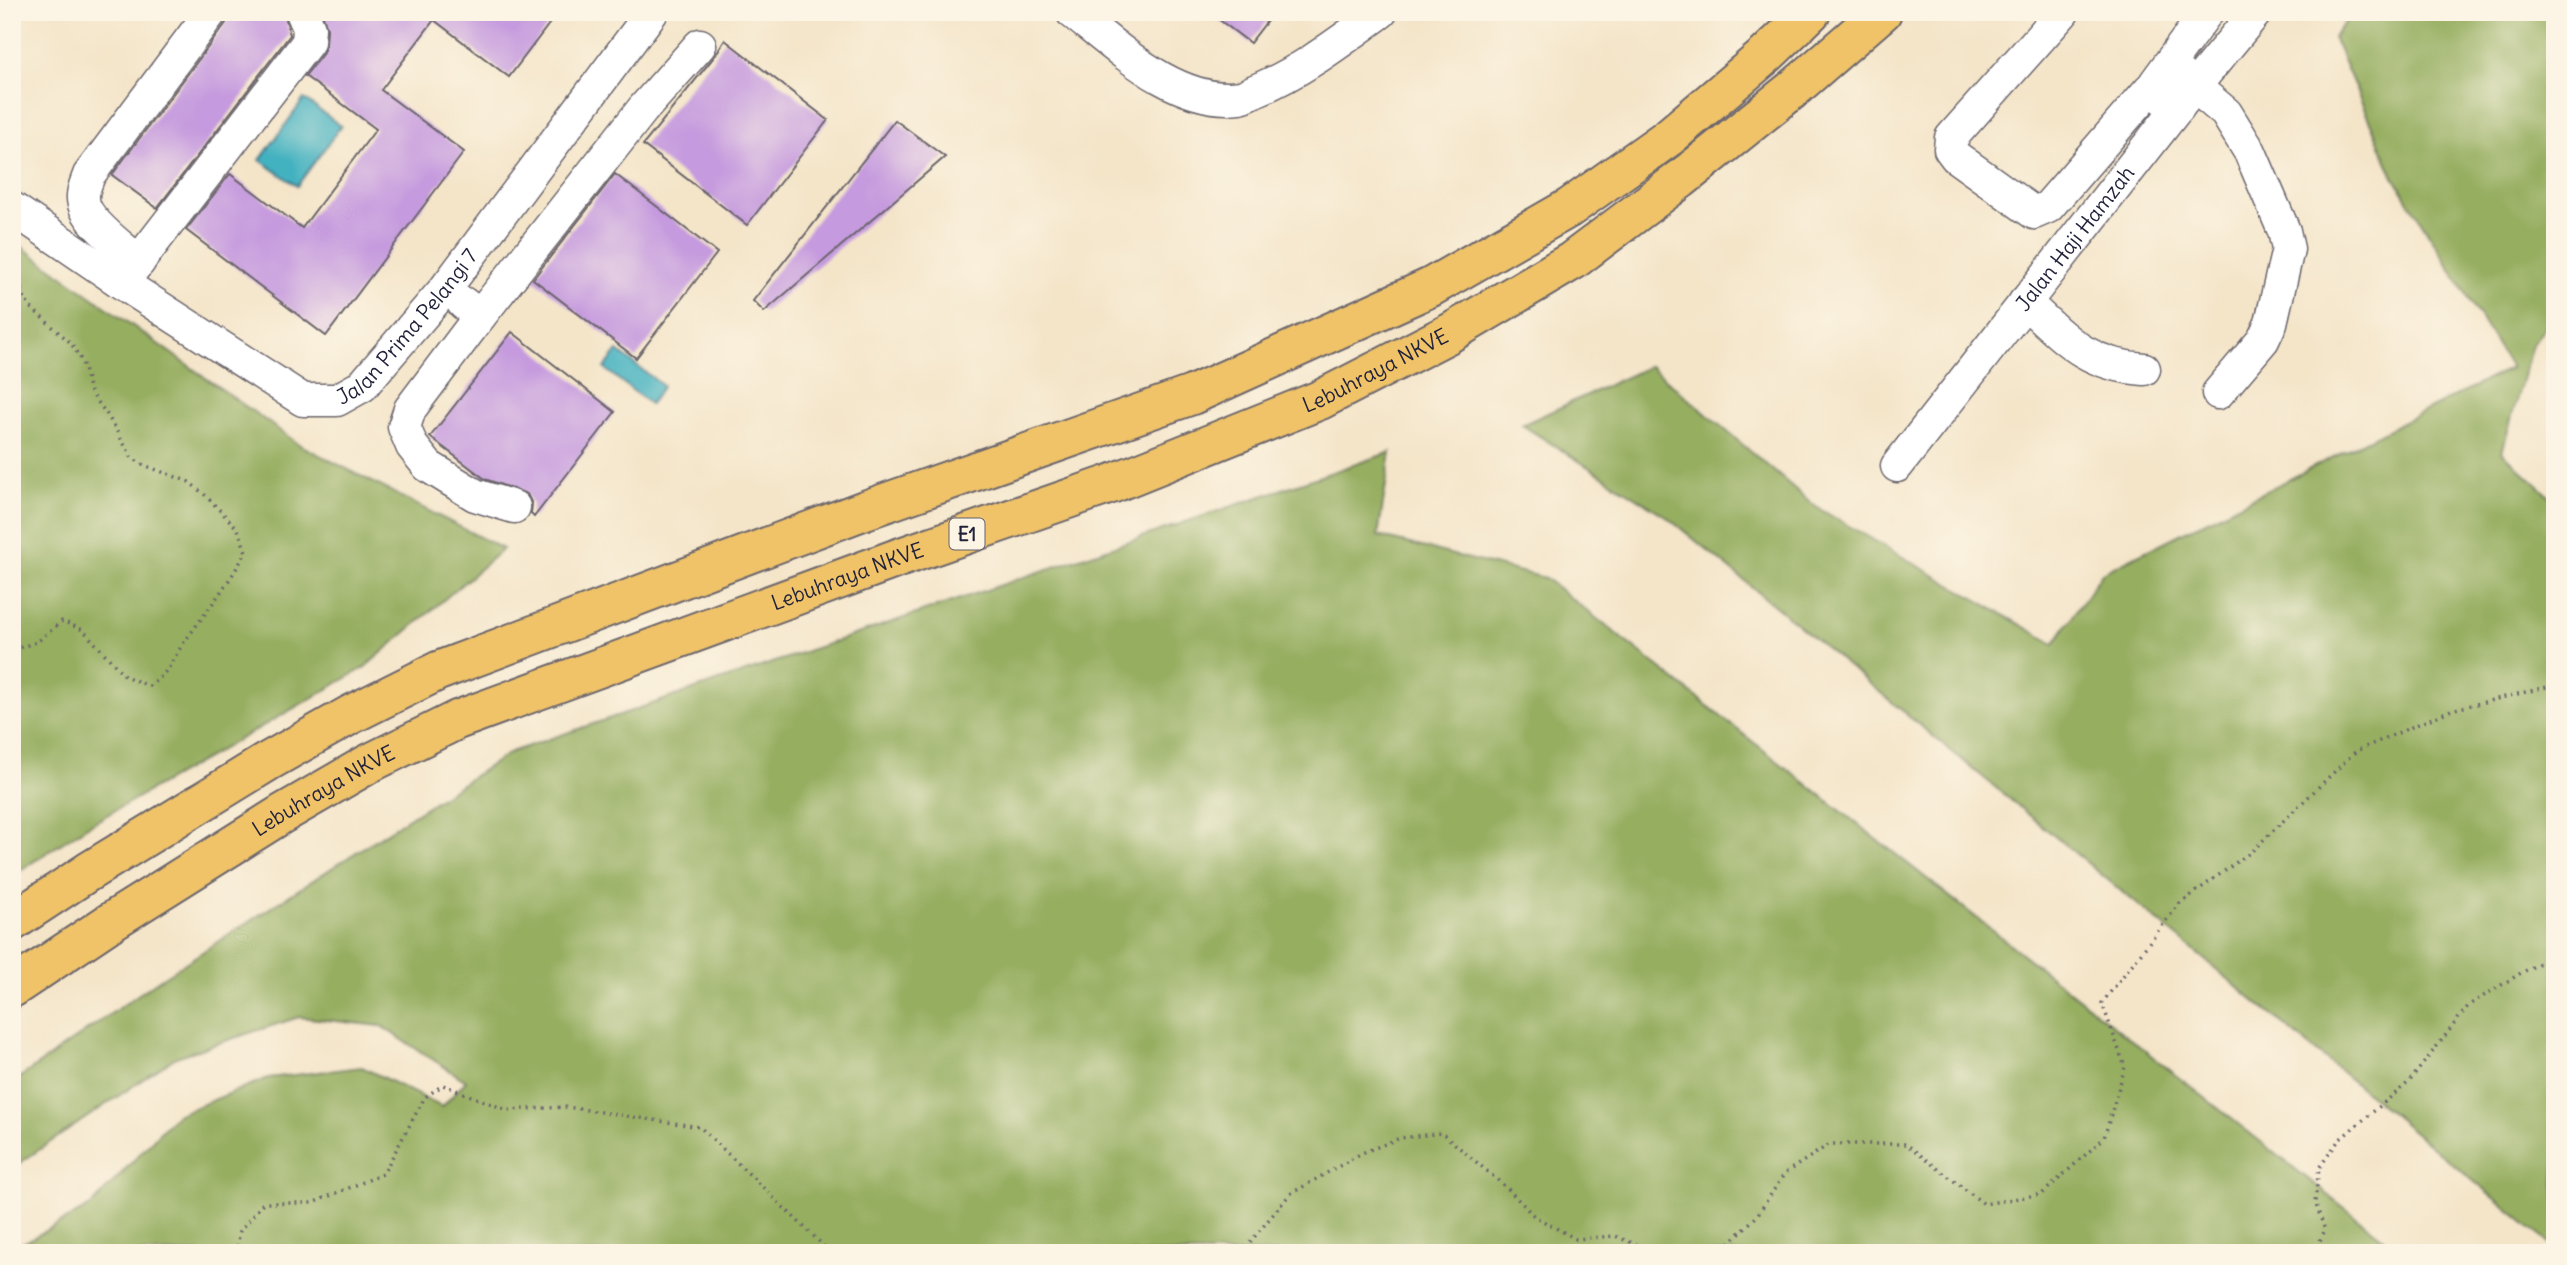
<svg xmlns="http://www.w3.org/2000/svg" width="2567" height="1265" viewBox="0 0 2567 1265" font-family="Delius,sans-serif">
	<rect width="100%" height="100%" fill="#fcf5e5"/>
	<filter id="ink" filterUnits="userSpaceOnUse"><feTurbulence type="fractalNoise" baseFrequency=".0143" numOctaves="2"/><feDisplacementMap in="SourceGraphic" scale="14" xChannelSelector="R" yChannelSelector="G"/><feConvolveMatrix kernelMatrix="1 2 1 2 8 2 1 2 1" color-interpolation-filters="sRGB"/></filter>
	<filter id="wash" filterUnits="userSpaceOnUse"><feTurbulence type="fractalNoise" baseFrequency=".00686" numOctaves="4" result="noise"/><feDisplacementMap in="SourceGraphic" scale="28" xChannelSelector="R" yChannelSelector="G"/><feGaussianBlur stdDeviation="1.57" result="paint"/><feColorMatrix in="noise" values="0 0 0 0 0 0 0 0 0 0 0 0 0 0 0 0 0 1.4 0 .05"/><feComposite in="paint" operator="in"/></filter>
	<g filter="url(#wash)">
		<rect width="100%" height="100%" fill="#f4e5c9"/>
		<path fill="#96ae60" stroke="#5c684e" stroke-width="2" d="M 2354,12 L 2555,12 L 2555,315 L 2532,344 L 2502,452 L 2555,501 L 2555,1248 L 1667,517 L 1522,425 L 1650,366 L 1816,507 L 2054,644 L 2102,573 L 2511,368 L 2394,177 L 2333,37 Z
			M 12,240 L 300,445 L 503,549 L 364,668 L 86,827 L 12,876 Z
			M 1391,452 L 1378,536 L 1545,578 L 2402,1253 L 12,1253 L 12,1249 L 91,1206 L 176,1115 L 268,1078 L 362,1067 L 442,1107 L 466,1081 L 381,1026 L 299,1017 L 176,1057 L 12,1168 L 12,1083 L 159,980 L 511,752 Z"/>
		<path fill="#43b1c0" stroke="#326a7e" stroke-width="2" d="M 304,99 L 341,126 L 297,186 L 260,160 Z
			M 618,351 L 663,386 L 650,404 L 604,368 Z"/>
		<g id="blocks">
			<path fill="#c59ade" d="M 229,12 L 284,12 L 290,35 L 157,208 L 112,175 L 226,23 Z
				M 322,12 L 558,12 L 509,77 L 434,20 L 381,90 L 464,152 L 326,336 L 186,230 L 230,174 L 302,228 L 376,129 L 305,76 L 323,53 L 326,44 L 327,29 Z
				M 1209,12 L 1274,12 L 1250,43 Z
				M 725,40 L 828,120 L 747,225 L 643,145 L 714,57 Z
				M 895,120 L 945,157 L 764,312 L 753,301 Z
				M 615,174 L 717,253 L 636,358 L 533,279 Z
				M 512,332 L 615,412 L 534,517 L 531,514 L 532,504 L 527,494 L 485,479 L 430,437 Z"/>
		</g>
	</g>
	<g filter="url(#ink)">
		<use href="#blocks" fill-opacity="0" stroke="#6c666d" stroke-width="2"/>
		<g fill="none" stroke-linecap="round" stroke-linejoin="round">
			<g stroke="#6c666d" stroke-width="35">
				<g id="minor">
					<path d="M 1072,12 C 1117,47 1178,106 1240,97 C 1246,96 1253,91 1259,89 C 1304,70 1342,40 1381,12"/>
					<path d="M 2063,12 L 1951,138 L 1950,149 L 1956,157 L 2034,213 L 2048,207 L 2150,89 L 2178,108"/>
					<path d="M 2168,67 L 2181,75 L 2226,113 L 2250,152 L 2284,231 L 2288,249 L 2271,323 L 2263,340 L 2218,393"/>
					<path d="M 2155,83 L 2207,12"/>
					<path id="s1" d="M 12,208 L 122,283 L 303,400 L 337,400 L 362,386 L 445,289 L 652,12"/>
					<path d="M 139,262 C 123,247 81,219 83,196 C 83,189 87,181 89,175 L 211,12"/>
					<path d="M 122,283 L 308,42 L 309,28 L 302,12"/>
					<path d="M 2025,302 C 2065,339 2086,365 2144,369"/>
					<path d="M 463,303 L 480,316 L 410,409 L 404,427 L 412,446 L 428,466 L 475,495 L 514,507"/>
					<path d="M 480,316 L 643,109 L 700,45"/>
					<path id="s2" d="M 1897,466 L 2194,87 L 2256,12"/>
				</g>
			</g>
			<g stroke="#6c666d" stroke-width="42">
				<g id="highway">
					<path d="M 12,922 L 88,872 L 267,762 L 350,715 L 438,671 L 865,510 L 1192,395 L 1431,287 L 1569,208 L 1669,137 L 1767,54 L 1811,12"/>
					<path id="s3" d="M 12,988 L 112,921 L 282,814 L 370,763 L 457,720 L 898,558 L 1111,484 L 1320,400 L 1450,333 L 1572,261 L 1681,179 L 1792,90 L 1882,12"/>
				</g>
			</g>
			<path stroke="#6c666d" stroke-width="3.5" stroke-dasharray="2 5" stroke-linecap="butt" d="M 12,279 L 19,286 L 29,306 L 71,343 L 82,361 L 90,391 L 108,416 L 132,458 L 144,465 L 189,482 L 204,494 L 238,529 L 246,552 C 228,585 205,613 183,644 C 169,664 172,670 149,686 L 125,676 L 83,630 L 62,621 L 37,642 L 12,650
				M 236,1253 L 240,1231 L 263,1203 L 312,1203 L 383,1174 L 425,1097 L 443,1085 L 507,1110 L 567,1107 L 700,1127 L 827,1249 L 836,1253
				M 1241,1253 L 1290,1194 L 1362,1153 L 1400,1138 L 1442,1133 L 1507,1188 L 1534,1216 L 1576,1239 L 1615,1236 L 1658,1253
				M 1719,1253 L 1756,1217 L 1785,1173 L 1830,1144 L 1906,1144 L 1984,1204 L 2042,1194 L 2104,1138 L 2125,1067 L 2102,1003 L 2179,904 L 2252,851 L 2356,751 L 2451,710 L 2555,685
				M 2314,1253 L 2325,1230 L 2315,1202 L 2319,1168 L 2339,1140 L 2409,1082 L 2469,1005 L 2521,973 L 2555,955"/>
			<use href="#minor" stroke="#fff" stroke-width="32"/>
			<use href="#highway" stroke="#f0c369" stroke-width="38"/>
		</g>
	</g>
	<g text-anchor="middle" stroke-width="5" stroke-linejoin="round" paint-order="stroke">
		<rect fill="#fcf5e5" stroke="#63616e" stroke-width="2" x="949.5" y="518.5" width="35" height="31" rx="5"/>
		<g font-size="19" font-weight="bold" fill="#22223b">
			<text x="967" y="541">E1</text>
		</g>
		<g font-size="21" fill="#22223b" stroke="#fcf5e5">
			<text dy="7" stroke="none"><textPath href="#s2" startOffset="289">Jalan Haji Hamzah</textPath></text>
			<text dy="7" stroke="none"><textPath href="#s1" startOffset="485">Jalan Prima Pelangi 7</textPath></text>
			<text dy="7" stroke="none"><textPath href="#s3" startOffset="1503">Lebuhraya NKVE</textPath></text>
			<text dy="7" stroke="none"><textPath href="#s3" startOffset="936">Lebuhraya NKVE</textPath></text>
			<text dy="7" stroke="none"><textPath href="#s3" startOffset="369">Lebuhraya NKVE</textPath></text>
		</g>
	</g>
	<rect width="2567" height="1265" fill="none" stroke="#fcf5e5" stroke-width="42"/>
</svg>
